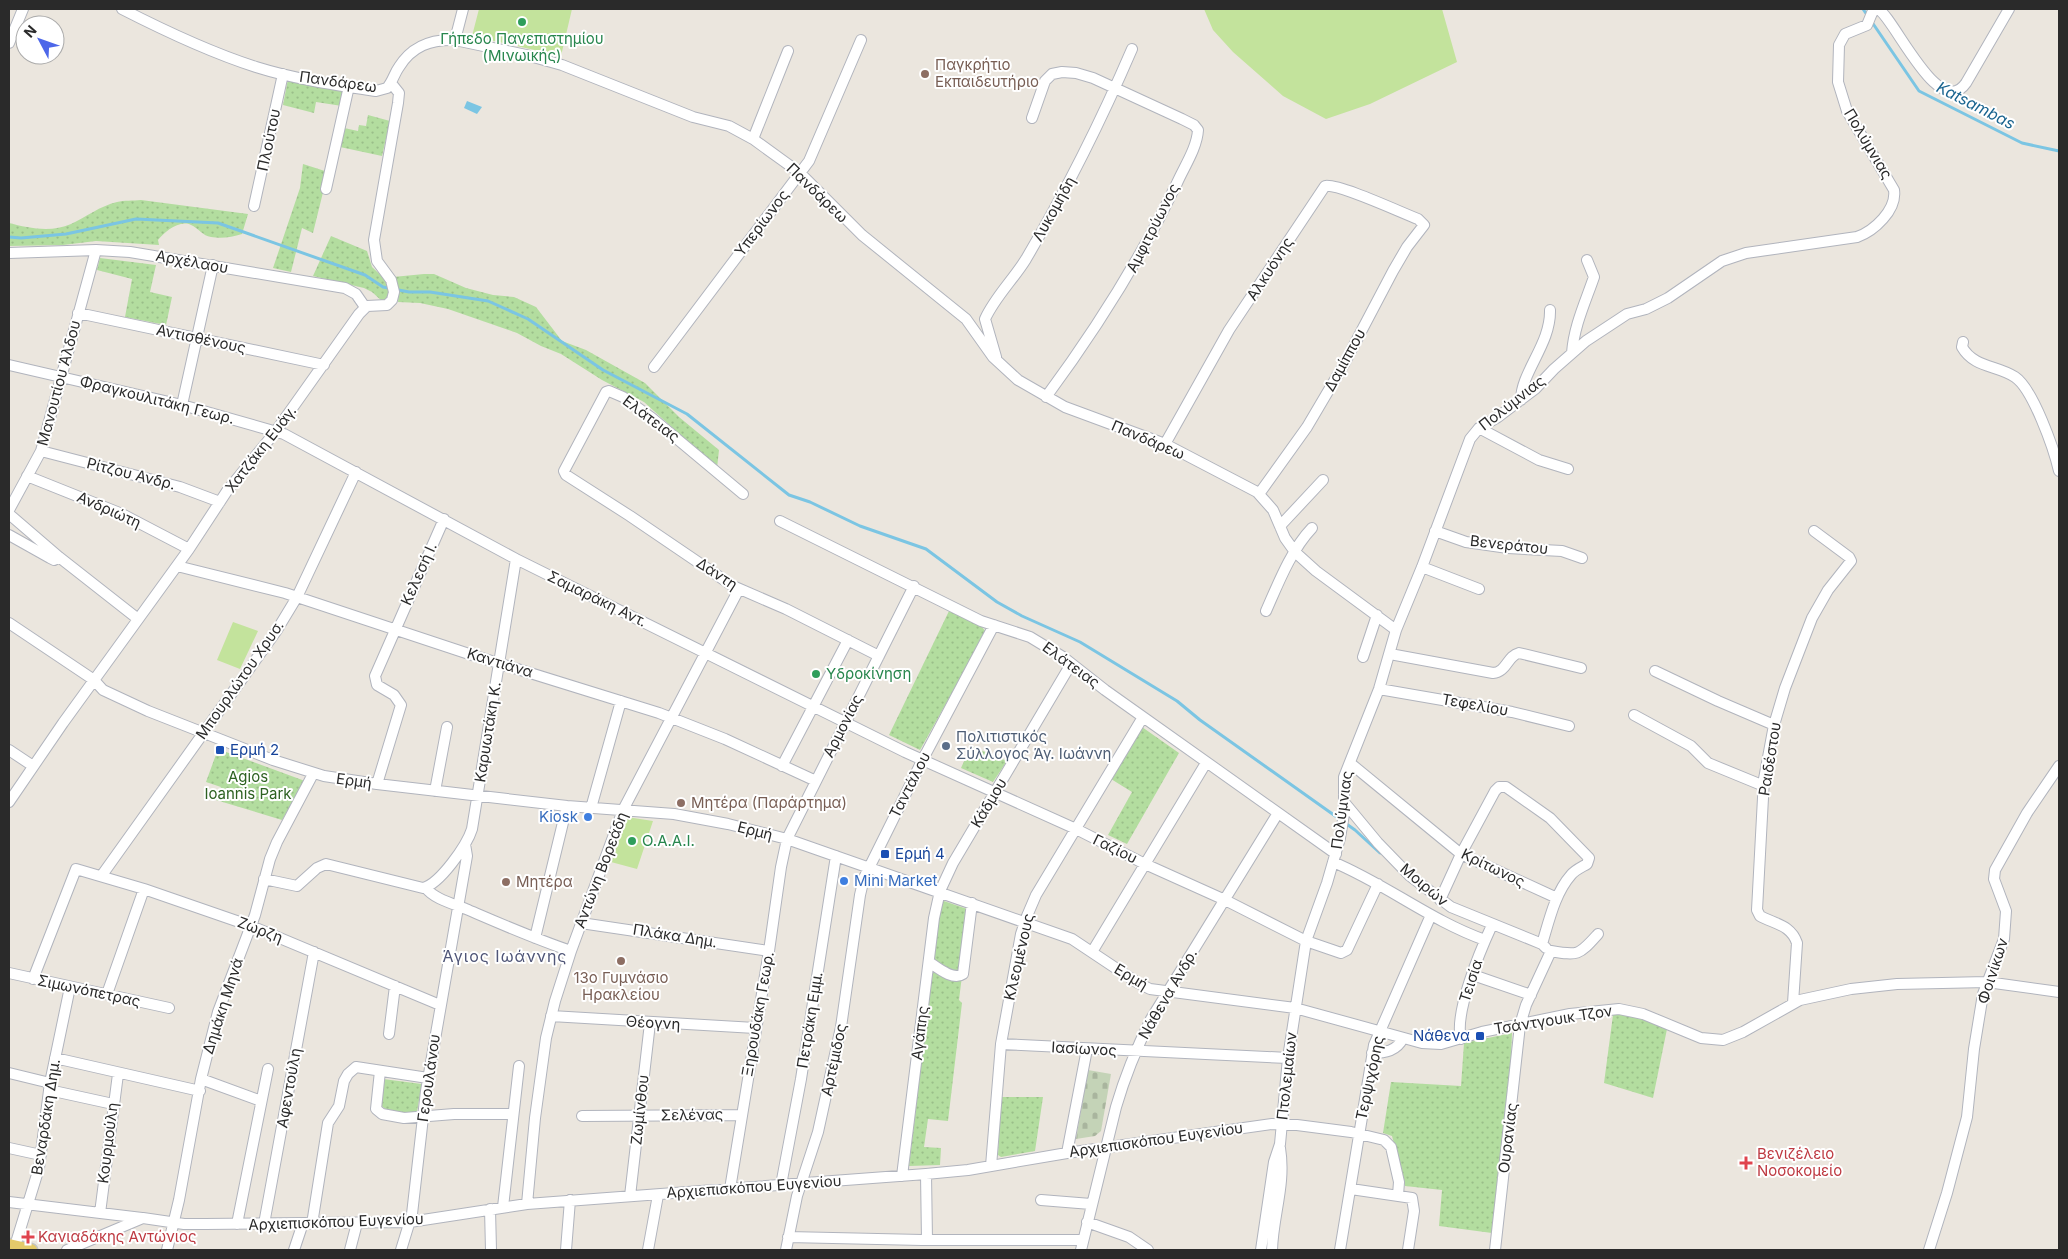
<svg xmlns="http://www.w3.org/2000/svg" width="2068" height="1259" viewBox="0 0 2068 1259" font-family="Inter,sans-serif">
	<defs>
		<pattern id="grass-dots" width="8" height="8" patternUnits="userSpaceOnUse" patternTransform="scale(1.25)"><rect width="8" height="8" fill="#b3dd9f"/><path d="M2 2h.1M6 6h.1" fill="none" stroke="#9abe89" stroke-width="1.8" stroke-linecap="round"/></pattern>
		<pattern id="cemetery-stones" width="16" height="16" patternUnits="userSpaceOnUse" patternTransform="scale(1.25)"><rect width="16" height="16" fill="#c4d3b7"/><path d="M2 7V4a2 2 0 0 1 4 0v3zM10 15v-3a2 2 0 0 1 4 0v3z" fill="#a9b59e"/></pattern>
	</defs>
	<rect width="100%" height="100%" fill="#ebe6de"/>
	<path fill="url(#grass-dots)" d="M 288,79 L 345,89 L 342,106 L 316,102 L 314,113 L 283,105 Z
		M 368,115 L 390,121 L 382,156 L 340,147 L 344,128 L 358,131 L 359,125 L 366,126 Z
		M 303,164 L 328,172 L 313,233 L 302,228 L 291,272 L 273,268 L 300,188 Z
		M 141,200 L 248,214 L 242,234 C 232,237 222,239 211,237 C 203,236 198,228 191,225 C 180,219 164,232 158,240 L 159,245 L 96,241 L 63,245 L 9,246 L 9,223 C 28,228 51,233 71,224 C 86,217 100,206 117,202 C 124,200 133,201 141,200 Z
		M 331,236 L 367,251 L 372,267 L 388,282 L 390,297 L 383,302 L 372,292 L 364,288 L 313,276 Z
		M 100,258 L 156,265 L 150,292 L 172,297 L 166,325 L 125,317 L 132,279 L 97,270 Z
		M 424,274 L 434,274 L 466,288 L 493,295 L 514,297 L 536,307 L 562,341 L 586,350 L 645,383 L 679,417 L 719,450 L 717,468 L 644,402 L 602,380 L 561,354 L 541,346 L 517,333 L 448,309 L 420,303 L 398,302 L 399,289 L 393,277 Z
		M 949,611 L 981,626 L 986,632 L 920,750 L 889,735 Z
		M 1142,727 L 1179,753 L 1127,844 L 1108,835 L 1132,792 L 1111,779 Z
		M 971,746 L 1007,761 L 993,782 L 961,768 Z
		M 218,749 L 305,781 L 282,820 L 216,800 L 221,787 L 206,782 Z
		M 941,900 L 970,910 L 959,1000 L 962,1003 L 948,1121 L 928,1119 L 924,1147 L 941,1148 L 940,1165 L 909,1166 Z
		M 1623,1014 L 1645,1020 L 1667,1029 L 1653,1098 L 1604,1083 L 1613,1015 Z
		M 1512,1033 L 1510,1081 L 1492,1233 L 1439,1226 L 1442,1190 L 1405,1186 L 1392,1136 L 1383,1133 L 1391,1082 L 1461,1086 L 1464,1043 Z
		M 383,1079 L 422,1084 L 417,1111 L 415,1113 C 404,1112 387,1114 380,1104 Z
		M 1001,1097 L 1043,1097 L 1035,1151 L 1001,1157 L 998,1155 Z"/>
	<path fill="url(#cemetery-stones)" d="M 1088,1070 L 1111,1074 L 1101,1131 L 1095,1136 L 1076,1139 Z"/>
	<path fill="#c3e39c" d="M 479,9 L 572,9 L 561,56 L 472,36 Z
		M 1204,9 L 1442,9 L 1457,62 L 1370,104 L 1326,119 L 1283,96 L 1233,52 L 1213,30 Z
		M 233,622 L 258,631 L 240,669 L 217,660 Z
		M 627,817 L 653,821 L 637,869 L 611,862 Z"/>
	<path fill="#7bc5e3" d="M 467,101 L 482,107 L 477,114 L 464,108 Z"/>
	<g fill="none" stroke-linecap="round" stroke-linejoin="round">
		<path stroke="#7bc5e3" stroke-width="3" d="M 1863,9 L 1919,91 L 2022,143 L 2059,151
			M 9,237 L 21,238 L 66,234 L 136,219 L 218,223 L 365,275 L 383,287 L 409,292 L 430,292 L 488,301 L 528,319 L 603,370 L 687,414 L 789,495 L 810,502 L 860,526 L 926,549 L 997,602 L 1022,616 L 1080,642 L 1177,701 L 1200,720 L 1355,830 L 1380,853"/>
		<g stroke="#b1b4bd" stroke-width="12">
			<path id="minor" d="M 122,9 C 165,31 209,52 256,67 C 294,79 336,85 376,91 L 387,88 C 393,81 394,74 399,67 C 412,46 431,39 455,40 L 526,55 L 562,65 L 693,117 L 729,126 L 753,139 L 800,173 L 862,235 L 966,319 L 993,357 L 1018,380 L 1065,407 L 1165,444 L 1257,492 L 1273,510 L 1285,538 L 1295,552 L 1316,571 L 1396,630
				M 1878,9 C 1894,17 1939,122 1966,83 L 2009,9
				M 455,40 L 463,9
				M 9,43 L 23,9
				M 1032,118 L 1045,81 L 1052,74 L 1062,72 L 1076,73 L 1093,78 L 1182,119 L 1194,125 L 1198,130 C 1197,148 1184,167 1177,183 C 1140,260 1097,328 1046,397
				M 753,139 L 788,51
				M 326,189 L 349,86
				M 254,206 L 283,74
				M 9,253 L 96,250 L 130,252 L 345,288 L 356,294 L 365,307
				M 78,313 L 324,365
				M 1963,342 L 1962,347 C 1974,368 1997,365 2015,377 C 2033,389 2054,449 2059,471
				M 1572,353 C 1574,326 1585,303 1594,277 L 1587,260
				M 996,357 L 985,319 C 995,297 1013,280 1026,259 C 1066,191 1101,121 1132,49
				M 9,365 L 182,405 L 284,434 L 516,559 L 905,752 L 1076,829 L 1145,864 L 1225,900 L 1306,941 L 1341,953 L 1347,950 L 1378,884
				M 654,367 L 809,161 L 861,40
				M 1521,400 C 1521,372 1551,344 1550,310
				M 182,405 L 213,265
				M 1479,428 L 1539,460 L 1568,469
				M 1165,444 L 1229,330 L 1325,186 C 1338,183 1402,213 1418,219 L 1424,225 L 1407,247 L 1393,271 L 1343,366 L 1307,427 L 1259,494
				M 41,451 L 180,487 L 220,502
				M 27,476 L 122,514 L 189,549
				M 743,494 L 652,418 L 623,397 L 609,391 L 606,392 L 564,471 L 566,475 L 630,516 L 733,586 L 786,609 L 879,656
				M 9,510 L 41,451 L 96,250
				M 9,514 L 59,557 L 138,619
				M 780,521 L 981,621 L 1030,637 L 1063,657 L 1105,690 L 1336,854
				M 1280,526 L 1323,480
				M 1435,531 L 1466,542 L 1508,548 L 1562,551 L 1582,558
				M 9,535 L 50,558 L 54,560 L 59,557
				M 177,566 L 285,593 L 469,654 L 659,713 L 725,739 L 816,781
				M 1422,567 L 1479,589
				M 1266,611 C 1278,584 1291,550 1312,528
				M 9,623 L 94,680 L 103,690 L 148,711 L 273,760 L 324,776 L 377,784 L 567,806 L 674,814 L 728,824 L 787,839 L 1072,939 L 1138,983 L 1150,989 L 1295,1008 L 1422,1043 L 1441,1044 L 1482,1032 L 1570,1014 L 1619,1009 L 1643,1014 L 1701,1038 L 1723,1040 L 1743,1032 L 1800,1000 L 1851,989 L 1897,984 L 1987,982 L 2059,992
				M 1390,654 L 1493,673 C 1507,672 1507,656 1519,653 L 1581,668
				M 1363,657 L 1377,615
				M 1655,671 L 1718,701 L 1774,725
				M 1379,689 L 1512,712 L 1569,726
				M 1634,715 L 1691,746 L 1708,763 L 1764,786
				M 9,750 L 33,766
				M 1350,763 L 1461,854 L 1557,898
				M 782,766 L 848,640
				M 377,784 L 401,705 L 394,695 L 377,685 L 375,676 L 444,519
				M 435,791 L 447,727
				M 9,802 L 63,723 L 189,549 L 227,491 L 276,431 L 359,314 L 367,306 L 387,305 L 392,300 L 394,292 L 391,280 L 377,261 L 374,240 L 398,103 L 399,93 L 391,83
				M 1344,802 L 1378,843 L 1410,876 L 1451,907 L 1542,944 L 1546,948
				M 591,808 L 621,701
				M 1333,862 C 1386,884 1431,921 1485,940
				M 102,875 L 277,630 L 297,597 L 356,472
				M 264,879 L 297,886 L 317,868 L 326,864 L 423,888 C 440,884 467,845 472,829 L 516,559
				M 426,888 C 434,899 454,904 466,909 C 501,924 535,939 571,951
				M 1440,900 L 1461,854 L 1495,791 L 1499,787 L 1506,787 L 1550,818 L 1589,858 L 1587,864 C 1582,867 1575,870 1571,875 C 1555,893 1549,921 1542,944
				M 581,923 L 769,951
				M 535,938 L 567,806
				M 1092,952 L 1206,763
				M 929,962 C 938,968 953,981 963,974 L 972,903
				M 9,973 L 169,1008
				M 1473,975 L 1531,995
				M 33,979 L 76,869 L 144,889 L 251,926 L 440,1005
				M 107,994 L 144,889
				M 1793,1003 L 1797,943 C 1791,925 1775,924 1760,916 L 1757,910 L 1764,779 L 1774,725 L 1785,688 L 1812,618 L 1828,590 L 1851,561 L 1849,557 L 1814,531
				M 551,1016 L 755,1028
				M 389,1034 L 395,986
				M 1461,1039 C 1454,1013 1480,951 1492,925
				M 1001,1044 L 1288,1058
				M 1372,1053 C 1385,1053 1397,1051 1403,1038
				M 55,1058 L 200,1091
				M 380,1071 L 376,1109 L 382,1114 L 404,1118 L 454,1114 L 512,1114
				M 9,1073 L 50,1083
				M 201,1079 L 261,1101
				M 49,1090 L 113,1104
				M 582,1116 L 742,1115
				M 9,1148 L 41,1155
				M 1067,1153 L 1087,1049
				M 991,1166 L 1001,1044 L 1021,934 L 1027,916 L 1036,895 L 1143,717
				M 926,1174 L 927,1240
				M 902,1176 L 934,918 L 940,891 L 953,863 L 1071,664
				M 781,1185 L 801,1079 L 836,856
				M 730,1189 L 769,951 L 781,867 L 787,839 L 914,586
				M 1351,1189 L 1412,1198 L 1414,1211 L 1408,1250
				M 630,1196 L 650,1023
				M 1041,1200 L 1091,1204
				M 9,1202 L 142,1218
				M 527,1204 L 535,1118 L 546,1038 L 555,1001 L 571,951 L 623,810 L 739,589
				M 503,1207 L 519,1066
				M 490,1209 L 491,1250
				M 100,1213 L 118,1074
				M 1087,1222 L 1129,1237 L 1148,1250
				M 237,1224 L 268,1069
				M 264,1224 L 314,952
				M 312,1224 L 328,1123 L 339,1106 L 344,1081 L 348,1074 L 356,1067 L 428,1078
				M 788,1237 L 922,1240 L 1083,1240
				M 15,1246 L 39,1168 L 50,1083 L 70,987
				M 67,1250 L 143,1218 L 184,1224 L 205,1224 L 410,1222 L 527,1204 L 926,1174 L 968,1170 L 1067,1153 L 1272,1124 L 1297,1125 L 1351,1132 L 1384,1140 L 1391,1147 L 1399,1182 L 1398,1195
				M 167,1250 L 179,1200 L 201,1079 L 218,1012 L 255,915 L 270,859 L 277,842 L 313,774
				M 294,1250 L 303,1223
				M 350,1250 L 357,1223
				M 401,1250 L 412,1214 L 426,1091 L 467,856 L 465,844
				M 566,1250 L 570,1200
				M 648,1250 L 658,1195
				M 786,1250 L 797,1196 L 818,1132 L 841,1027 L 860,895 L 864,878 L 923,759 L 994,625
				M 1081,1250 L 1116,1107 C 1125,1076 1137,1047 1151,1019 L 1278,813
				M 1261,1250 L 1274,1162 L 1280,1144 L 1288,1058 L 1306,941 L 1327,883 L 1340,838 L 1344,814 L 1344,777 L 1379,689 L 1396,630 L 1422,567 L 1470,439 L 1479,428 L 1498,417 L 1535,389 L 1554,369 L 1586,341 L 1627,314 L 1646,309 L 1668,298 L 1722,261 L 1746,253 L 1857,237 C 1874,231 1897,210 1894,190 L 1847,111 L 1838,82 L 1839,45 L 1845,34 L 1867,25 L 1872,13 L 1876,9
				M 1272,1250 C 1273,1215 1286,1184 1280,1148
				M 1340,1250 L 1374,1045 L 1431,915
				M 1495,1250 L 1520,1025 L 1526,1005 L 1551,951 C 1579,956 1579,955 1598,934
				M 1929,1250 L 1947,1193 L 1967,1117 L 1974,1049 L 1983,994 L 2004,939 L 2006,911 L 1994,879 L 1995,870 L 2027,813 L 2059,766"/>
		</g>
		<g stroke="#c3c3c3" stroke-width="15">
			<path id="major" d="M 9,1245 L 31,1250"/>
		</g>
		<use href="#minor" stroke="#fff" stroke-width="10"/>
		<use href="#major" stroke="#e4ca6a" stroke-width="12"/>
	</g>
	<g fill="#2e9e5b" stroke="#fff" stroke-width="2">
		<circle cx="522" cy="22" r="5"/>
		<circle cx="816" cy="674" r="5"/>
		<circle cx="632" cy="841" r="5"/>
	</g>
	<g fill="#8d6e63" stroke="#fff" stroke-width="2">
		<circle cx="925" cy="74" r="5"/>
		<circle cx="681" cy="803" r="5"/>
		<circle cx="506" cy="882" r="5"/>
		<circle cx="621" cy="961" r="5"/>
	</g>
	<circle fill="#5c6f8a" stroke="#fff" stroke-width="2" cx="946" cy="746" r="5"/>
	<g fill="#1a4fb4" stroke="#fff" stroke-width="2">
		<rect x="215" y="745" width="10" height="10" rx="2.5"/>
		<rect x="880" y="849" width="10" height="10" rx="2.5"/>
		<rect x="1475" y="1031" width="10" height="10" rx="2.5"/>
	</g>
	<g fill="#3f7fe0" stroke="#fff" stroke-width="2">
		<circle cx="588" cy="817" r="5"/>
		<circle cx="844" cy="881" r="5"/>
	</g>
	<g fill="#e0444e" stroke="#fff" stroke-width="2">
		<path d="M1743.5 1155.5h5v5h5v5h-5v5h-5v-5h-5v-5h5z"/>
		<path d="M25.5 1229.5h5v5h5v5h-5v5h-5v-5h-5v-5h5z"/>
	</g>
	<g text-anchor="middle" stroke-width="4" stroke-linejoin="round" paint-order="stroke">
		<g font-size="15" fill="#27864d" stroke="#fff" text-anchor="start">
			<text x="522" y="44" text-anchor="middle">Γήπεδο Πανεπιστημίου<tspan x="522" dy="17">(Μινωικής)</tspan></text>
			<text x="826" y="679">Υδροκίνηση</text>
			<text x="642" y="846">Ο.Α.Α.Ι.</text>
		</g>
		<g font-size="15" fill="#785e54" stroke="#fff" text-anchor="start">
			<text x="935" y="70">Παγκρήτιο<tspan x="935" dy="17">Εκπαιδευτήριο</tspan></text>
			<text x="691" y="808">Μητέρα (Παράρτημα)</text>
			<text x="516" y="887">Μητέρα</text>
			<text x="621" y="983" text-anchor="middle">13o Γυμνάσιο<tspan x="621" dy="17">Ηρακλείου</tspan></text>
		</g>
		<g font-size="15" fill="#2a2a2a" stroke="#fff">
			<text transform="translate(338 82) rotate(8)" y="5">Πανδάρεω</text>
			<text transform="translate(269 140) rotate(-78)" y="5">Πλούτου</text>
			<text transform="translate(1868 144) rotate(59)" y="5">Πολύμνιας</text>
			<text transform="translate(817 193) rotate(44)" y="5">Πανδάρεω</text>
			<text transform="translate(1054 209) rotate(-61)" y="5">Λυκομήδη</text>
			<text transform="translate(762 223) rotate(-53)" y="5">Υπερίωνος</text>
			<text transform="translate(1153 228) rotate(-63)" y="5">Αμφιτρύωνος</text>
			<text transform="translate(192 262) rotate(10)" y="5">Αρχέλαου</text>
			<text transform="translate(1270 269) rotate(-57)" y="5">Αλκυόνης</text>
			<text transform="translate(201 339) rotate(12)" y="5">Αντισθένους</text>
			<text transform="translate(1345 360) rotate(-61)" y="5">Δαμίππου</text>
			<text transform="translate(59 383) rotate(-75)" y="5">Μανουτίου Άλδου</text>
			<text transform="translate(157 400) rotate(14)" y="5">Φραγκουλιτάκη Γεωρ.</text>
			<text transform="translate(1512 403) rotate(-38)" y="5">Πολύμνιας</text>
			<text transform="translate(651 419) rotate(37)" y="5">Ελάτειας</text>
			<text transform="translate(1148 440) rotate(23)" y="5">Πανδάρεω</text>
			<text transform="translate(261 449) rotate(-52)" y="5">Χατζάκη Ευάγ.</text>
			<text transform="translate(131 474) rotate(14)" y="5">Ρίτζου Ανδρ.</text>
			<text transform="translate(109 510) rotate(24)" y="5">Ανδριώτη</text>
			<text transform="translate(1509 545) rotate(6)" y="5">Βενεράτου</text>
			<text transform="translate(419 574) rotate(-66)" y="5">Κελεσή Ι.</text>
			<text transform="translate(717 574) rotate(33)" y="5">Δάντη</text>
			<text transform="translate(597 599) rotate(26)" y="5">Σαμαράκη Αντ.</text>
			<text transform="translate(500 663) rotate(17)" y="5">Καντιάνα</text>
			<text transform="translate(1071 665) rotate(36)" y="5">Ελάτειας</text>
			<text transform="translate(240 680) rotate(-55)" y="5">Μπουρλώτου Χρυσ.</text>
			<text transform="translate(1475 705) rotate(10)" y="5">Τεφελίου</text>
			<text transform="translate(843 726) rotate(-63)" y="5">Αρμονίας</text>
			<text transform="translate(488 732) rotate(-81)" y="5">Καρυωτάκη Κ.</text>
			<text transform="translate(1770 759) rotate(-81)" y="5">Ραιδέστου</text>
			<text transform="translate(354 781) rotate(8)" y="5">Ερμή</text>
			<text transform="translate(910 785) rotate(-63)" y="5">Ταντάλου</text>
			<text transform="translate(989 803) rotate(-59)" y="5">Κάδμου</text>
			<text transform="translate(1342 810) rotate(-82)" y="5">Πολύμνιας</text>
			<text transform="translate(755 831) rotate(14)" y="5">Ερμή</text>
			<text transform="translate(1115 849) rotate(26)" y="5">Γαζίου</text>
			<text transform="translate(1493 868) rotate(26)" y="5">Κρίτωνος</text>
			<text transform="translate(601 870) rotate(-69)" y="5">Αντώνη Βορεάδη</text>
			<text transform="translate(1424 885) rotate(40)" y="5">Μοιρών</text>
			<text transform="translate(260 930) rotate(21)" y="5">Ζώρζη</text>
			<text transform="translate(675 936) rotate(9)" y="5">Πλάκα Δημ.</text>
			<text transform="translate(1019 957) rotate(-77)" y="5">Κλεομένους</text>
			<text transform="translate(1993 971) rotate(-72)" y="5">Φοινίκων</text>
			<text transform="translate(1131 977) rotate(31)" y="5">Ερμή</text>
			<text transform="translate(1471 981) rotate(-72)" y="5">Τεισία</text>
			<text transform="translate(89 991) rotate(12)" y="5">Σιμωνόπετρας</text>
			<text transform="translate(1168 994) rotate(-60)" y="5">Νάθενα Ανδρ.</text>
			<text transform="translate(223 1006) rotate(-72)" y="5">Δημάκη Μηνά</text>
			<text transform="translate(758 1014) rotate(-80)" y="5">Ξηρουδάκη Γεωρ.</text>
			<text transform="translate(810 1020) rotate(-81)" y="5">Πετράκη Εμμ.</text>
			<text transform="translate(1553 1020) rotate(-9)" y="5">Τσάντγουικ Τζον</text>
			<text transform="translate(653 1023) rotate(3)" y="5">Θέογνη</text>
			<text transform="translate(920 1033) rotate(-83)" y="5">Αγάπης</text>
			<text transform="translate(1084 1049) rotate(3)" y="5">Ιασίωνος</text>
			<text transform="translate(834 1060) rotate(-78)" y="5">Αρτέμιδος</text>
			<text transform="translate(1287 1076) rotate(-84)" y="5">Πτολεμαίων</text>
			<text transform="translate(429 1078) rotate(-82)" y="5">Γερουλάνου</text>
			<text transform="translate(1370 1078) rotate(-78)" y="5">Τερψιχόρης</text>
			<text transform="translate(289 1088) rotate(-80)" y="5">Αφεντούλη</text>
			<text transform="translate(640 1110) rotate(-84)" y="5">Ζωμίνθου</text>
			<text transform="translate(692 1115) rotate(-1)" y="5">Σελένας</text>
			<text transform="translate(46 1117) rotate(-81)" y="5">Βεναρδάκη Δημ.</text>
			<text transform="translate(1508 1138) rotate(-83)" y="5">Ουρανίας</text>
			<text transform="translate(1156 1140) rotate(-8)" y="5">Αρχιεπισκόπου Ευγενίου</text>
			<text transform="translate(108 1143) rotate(-83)" y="5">Κουρμούλη</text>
			<text transform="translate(754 1187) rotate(-4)" y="5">Αρχιεπισκόπου Ευγενίου</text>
			<text transform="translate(336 1222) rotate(-2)" y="5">Αρχιεπισκόπου Ευγενίου</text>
		</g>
		<g font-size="15" fill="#4e5e75" stroke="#fff" text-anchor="start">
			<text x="956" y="742">Πολιτιστικός<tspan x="956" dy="17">Σύλλογος Άγ. Ιωάννη</tspan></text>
		</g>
		<g font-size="15" fill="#164399" stroke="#fff" text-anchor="start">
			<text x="230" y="755">Ερμή 2</text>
			<text x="895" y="859">Ερμή 4</text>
			<text x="1470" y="1041" text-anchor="end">Νάθενα</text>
		</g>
		<g font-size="15" fill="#2d6121" stroke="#fff">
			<text x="248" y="782">Agios<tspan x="248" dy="17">Ioannis Park</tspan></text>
		</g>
		<g font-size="15" fill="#366cbe" stroke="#fff" text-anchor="end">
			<text x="578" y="822">Kiosk</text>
			<text x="854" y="886" text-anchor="start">Mini Market</text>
		</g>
		<g font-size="15" fill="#be3a42" stroke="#fff" text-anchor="start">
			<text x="1757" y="1159">Βενιζέλειο<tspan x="1757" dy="17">Νοσοκομείο</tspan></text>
			<text x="38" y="1242">Κανιαδάκης Αντώνιος</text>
		</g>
		<g font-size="16" font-style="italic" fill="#1a648f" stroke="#fff">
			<text transform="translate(1976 105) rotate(27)" y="6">Katsambas</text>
		</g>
		<g font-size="16" letter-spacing="1" fill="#4f5577" stroke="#fff">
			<text x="505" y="962">Άγιος Ιωάννης</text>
		</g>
	</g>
	<rect width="2068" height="1259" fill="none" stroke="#2a2a2a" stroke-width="20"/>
	<g transform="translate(40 40) rotate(311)"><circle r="24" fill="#ffffff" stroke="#aaaaaa"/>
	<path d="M0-4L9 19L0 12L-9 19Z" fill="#4d67e9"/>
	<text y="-8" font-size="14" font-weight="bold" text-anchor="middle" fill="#2a2a2a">N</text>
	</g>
</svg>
